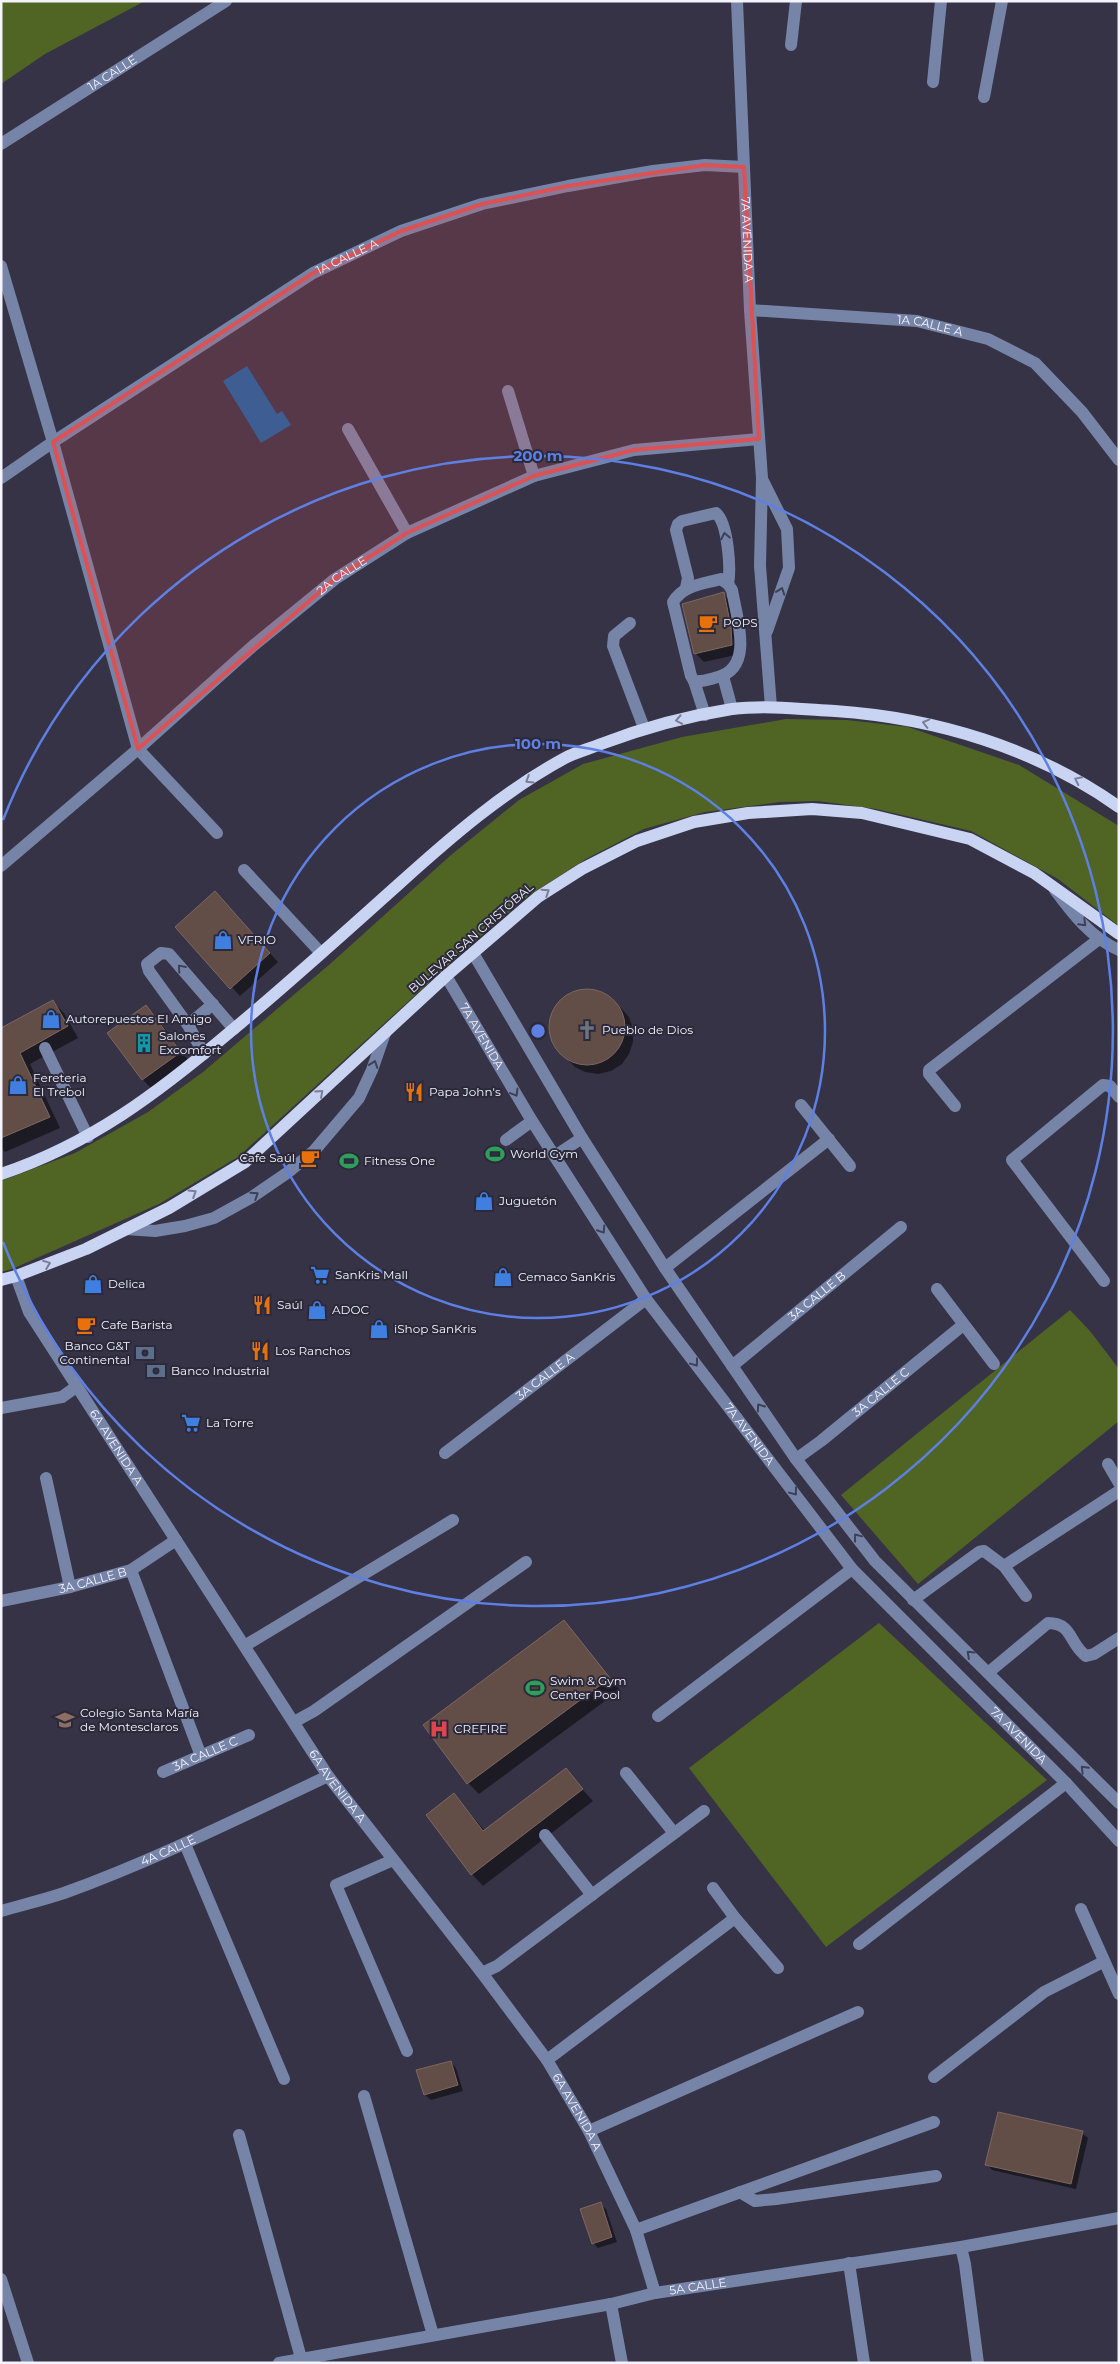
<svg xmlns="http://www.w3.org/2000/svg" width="1120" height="2364" viewBox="0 0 1120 2364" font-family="Montserrat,sans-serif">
	<rect width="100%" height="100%" fill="#353345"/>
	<path fill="#506423" d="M 1,1 L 145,1 L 45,54 L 1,84 Z
		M 786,719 L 847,720 L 908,727 L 1019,765 L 1119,826 L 1119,926 L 1058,879 L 971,831 L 876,809 L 818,801 L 780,802 L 705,812 L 644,829 L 586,859 L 528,896 L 469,946 L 238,1157 L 159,1204 L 12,1269 L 1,1272 L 1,1181 L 75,1153 L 148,1112 L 203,1072 L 330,964 L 451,855 L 519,800 L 583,764 L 682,737 Z
		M 1070,1310 L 1090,1331 L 1119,1369 L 1119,1421 L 918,1584 L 841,1495 Z
		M 879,1623 L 1047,1780 L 826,1947 L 689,1768 Z"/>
	<path fill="#1761a3" d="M 247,366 L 277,414 L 282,411 L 291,425 L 261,443 L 223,381 Z"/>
	<path fill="#0007" d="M 723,594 L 732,602 L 740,654 L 704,662 L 695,653 Z
		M 223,901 L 278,962 L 240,996 L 177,927 Z
		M 589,989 L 601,992 L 612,998 L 629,1017 L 633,1029 L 633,1042 L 629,1054 L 622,1064 L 611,1071 L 598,1074 L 585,1072 L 575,1067 L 557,1049 L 551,1038 L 549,1027 L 551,1015 L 557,1004 L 566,996 L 577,991 Z
		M 53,1002 L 64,1013 L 78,1038 L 30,1064 L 60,1128 L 5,1152 L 1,1148 L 1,1029 Z
		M 146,1006 L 157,1018 L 191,1064 L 154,1091 L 143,1080 L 109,1034 Z
		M 563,1622 L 620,1690 L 479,1794 L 468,1783 Z
		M 565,1770 L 593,1801 L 483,1886 L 472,1874 L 428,1815 L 454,1794 L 485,1831 Z
		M 451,2062 L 456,2068 L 463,2091 L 431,2100 L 425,2095 L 418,2071 Z
		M 1082,2133 L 1088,2138 L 1076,2189 L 992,2170 L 987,2164 Z
		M 600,2204 L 606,2209 L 617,2242 L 598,2248 L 593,2243 Z"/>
	<path fill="#634e47" stroke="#7e6760" d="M 724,592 L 731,627 L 732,645 L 694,654 L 682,604 Z
		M 215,891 L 270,953 L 230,989 L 175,927 Z
		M549 1027a38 38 0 1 1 76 0a38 38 0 1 1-76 0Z
		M 53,1000 L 68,1026 L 20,1053 L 50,1117 L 1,1138 L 1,1028 Z
		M 146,1005 L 181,1052 L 142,1080 L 107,1033 Z
		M 564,1620 L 610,1678 L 467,1784 L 423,1725 Z
		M 566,1768 L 583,1789 L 471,1875 L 426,1815 L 454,1793 L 483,1831 Z
		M 451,2061 L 458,2085 L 424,2095 L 416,2070 Z
		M 998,2112 L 1083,2131 L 1071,2184 L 985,2165 Z
		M 601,2202 L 612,2237 L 592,2244 L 580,2209 Z"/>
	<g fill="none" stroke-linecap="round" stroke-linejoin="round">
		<g stroke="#7684a8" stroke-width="12">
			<path id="s1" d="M 737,1 L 750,310 L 762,478 L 760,566 L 771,707"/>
			<path d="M 791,45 L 796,1"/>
			<path d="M 933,82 L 941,1"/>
			<path d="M 984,97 L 1002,1"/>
			<path id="s2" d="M 1,144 L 226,1"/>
			<path d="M 1,266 L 53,442 L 138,749 L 217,833"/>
			<path id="s3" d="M 750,310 L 917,321 L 988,339 L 1035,363 L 1082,412 L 1119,460"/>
			<path d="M 508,391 L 534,476"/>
			<path d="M 348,429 L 407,533"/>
			<path id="s4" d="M 1,478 L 53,442 L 313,273 L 401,231 L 482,204 L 568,186 L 653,171 L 705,165 L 744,167"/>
			<path d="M 763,481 L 787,529 L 789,568 L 767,631"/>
			<path d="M 721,579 L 728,584 L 732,590 C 736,616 755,667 718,677 C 710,679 703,682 694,681 L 691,676 L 673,602 C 683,585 703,584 721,579 Z"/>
			<path d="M 686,588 L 688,578 L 676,530 L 678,524 L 682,521 L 716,513 C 728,523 731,569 728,584"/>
			<path d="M 630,623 L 614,636 L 613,646 L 644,728"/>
			<path d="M 723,676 L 732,709"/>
			<path d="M 694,681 L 705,715"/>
			<path id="s5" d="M 1,866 L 138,749 L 254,645 L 335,579 L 407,533 L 534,476 L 634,450 L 759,439"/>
			<path d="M 244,870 L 321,953"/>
			<path d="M 1055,890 C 1072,913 1091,938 1119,950"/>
			<path d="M 473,953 L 582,1138 L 665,1268 L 796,1459 L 875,1561 L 1119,1803"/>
			<path id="s6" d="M 446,976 L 532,1121 L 646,1299 L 852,1569 L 1066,1783 L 1119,1841"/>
			<path d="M 188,1025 L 213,1004"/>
			<path d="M 45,1048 L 88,1137"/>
			<path d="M 204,1054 L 188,1025 L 149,971 L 147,964 L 161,953 L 169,954 L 234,1029"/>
			<path d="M 801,1105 L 850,1166"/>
			<path d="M 955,1106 L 929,1074 L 929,1070 L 1099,939"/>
			<path d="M 506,1140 L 532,1121"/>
			<path d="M 555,1156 L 582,1138"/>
			<path d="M 126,1229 L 155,1231 L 185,1226 L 214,1218 L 252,1197 L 287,1173 L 314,1151 L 359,1098 L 372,1070 L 385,1033"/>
			<path d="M 665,1268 L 829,1139"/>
			<path id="s7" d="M 16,1276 L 29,1312 L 328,1776 L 482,1973 L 547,2060 L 589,2131 L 636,2230 L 655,2293"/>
			<path d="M 1104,1281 L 1012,1160 L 1103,1085 L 1110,1086 L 1119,1097"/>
			<path d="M 937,1289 L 994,1364"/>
			<path id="s8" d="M 732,1366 L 901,1227"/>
			<path d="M 1,1408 L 62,1397 L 76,1387"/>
			<path id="s9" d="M 445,1453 L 646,1299"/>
			<path id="s10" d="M 796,1459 L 821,1441 L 963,1325"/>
			<path d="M 1108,1464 L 1119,1483"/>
			<path d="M 46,1478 L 70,1587"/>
			<path d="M 1004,1566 L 1119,1491"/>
			<path d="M 131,1570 L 201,1756"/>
			<path d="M 913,1600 L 979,1552 L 984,1551 L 1004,1566 L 1026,1596"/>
			<path id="s11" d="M 1,1601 L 70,1587 L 131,1570 L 176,1540"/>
			<path d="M 246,1645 L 453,1520"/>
			<path d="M 989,1672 L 1048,1623 C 1073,1623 1069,1644 1086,1656 L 1094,1654 L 1119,1638"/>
			<path d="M 658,1716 L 852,1569"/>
			<path d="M 294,1722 L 314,1711 L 526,1562"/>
			<path id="s12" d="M 163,1772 L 249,1735"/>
			<path d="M 626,1773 L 674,1833"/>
			<path d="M 545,1835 L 592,1895"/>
			<path d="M 185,1844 L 284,2079"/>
			<path d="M 393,1860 L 336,1885 L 407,2051"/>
			<path d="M 713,1888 L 735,1918 L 778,1968"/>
			<path d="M 1081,1909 L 1119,1994"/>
			<path id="s13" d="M 1,1911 C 22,1905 43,1900 64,1893 C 155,1860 241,1817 328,1776"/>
			<path d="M 859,1944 L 1066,1783"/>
			<path d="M 482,1973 L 497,1966 L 704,1811"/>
			<path d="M 547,2060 L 735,1918"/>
			<path d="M 934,2077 L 1044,1992 L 1103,1962"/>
			<path d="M 364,2096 L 433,2335"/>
			<path d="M 589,2131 L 858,2012"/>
			<path d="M 239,2135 L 301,2358"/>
			<path d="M 740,2192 L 755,2201 L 776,2199 L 936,2176"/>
			<path d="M 636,2230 L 934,2122"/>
			<path d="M 961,2247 L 965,2264 L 978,2363"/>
			<path d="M 849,2263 L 864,2363"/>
			<path d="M 1,2279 L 28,2363"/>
			<path d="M 611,2304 L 622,2363"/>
			<path id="s14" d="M 279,2363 L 611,2304 L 655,2293 L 961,2247 L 1119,2218"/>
		</g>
		<path stroke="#c8d4f1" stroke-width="12" d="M 1,1174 C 91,1144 159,1092 230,1032 C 288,984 344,933 400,883 C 451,837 504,791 565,758 C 576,752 589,749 601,744 C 643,728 687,716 732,709 C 766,705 801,709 835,711 C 936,718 1036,748 1119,807
			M 1,1280 L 16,1276 L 86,1249 L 169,1208 L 245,1162 L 446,976 L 538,897 L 582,869 L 637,841 L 694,822 L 748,813 L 812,809 L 862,813 L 970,839 L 1034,873 L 1119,934"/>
	</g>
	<defs><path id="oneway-chevron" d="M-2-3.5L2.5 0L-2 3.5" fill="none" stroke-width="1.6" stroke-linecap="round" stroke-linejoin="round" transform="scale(1.25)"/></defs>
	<g stroke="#3e4056">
		<use href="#oneway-chevron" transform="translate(725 536) rotate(-101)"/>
		<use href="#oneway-chevron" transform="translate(781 591) rotate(-71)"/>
		<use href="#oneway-chevron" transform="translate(1083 923) rotate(45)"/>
		<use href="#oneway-chevron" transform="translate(181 968) rotate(-131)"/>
		<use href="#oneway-chevron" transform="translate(374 1064) rotate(-70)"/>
		<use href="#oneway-chevron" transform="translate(515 1093) rotate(59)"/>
		<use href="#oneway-chevron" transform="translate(255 1195) rotate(-33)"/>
		<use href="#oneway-chevron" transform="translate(602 1230) rotate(57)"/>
		<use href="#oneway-chevron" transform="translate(695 1363) rotate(53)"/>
		<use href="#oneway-chevron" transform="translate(760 1407) rotate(-125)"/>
		<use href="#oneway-chevron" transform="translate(794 1492) rotate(53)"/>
		<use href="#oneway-chevron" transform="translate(857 1537) rotate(-127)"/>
		<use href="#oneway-chevron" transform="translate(970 1654) rotate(-137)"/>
		<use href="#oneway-chevron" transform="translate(1084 1769) rotate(-135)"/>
	</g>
	<g stroke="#7a7e96">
		<use href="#oneway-chevron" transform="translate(679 720) rotate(169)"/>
		<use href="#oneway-chevron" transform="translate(926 723) rotate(-166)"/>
		<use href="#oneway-chevron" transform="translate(529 780) rotate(148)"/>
		<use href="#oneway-chevron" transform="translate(1078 780) rotate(-154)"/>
		<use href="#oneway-chevron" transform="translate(546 892) rotate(-33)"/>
		<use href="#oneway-chevron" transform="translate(320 1093) rotate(-42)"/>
		<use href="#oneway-chevron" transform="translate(193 1193) rotate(-32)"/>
		<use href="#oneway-chevron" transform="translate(47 1264) rotate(-21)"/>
	</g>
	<path fill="#dc5153" fill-opacity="0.2" stroke="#dc5153" stroke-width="4" stroke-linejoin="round" d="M 705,165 L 744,167 L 759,439 L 634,450 L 534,476 L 407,533 L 335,579 L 138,749 L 53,442 L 313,273 L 401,231 L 482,204 L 568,186 Z"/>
	<g fill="none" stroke="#5e80e4" stroke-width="2.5">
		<circle cx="538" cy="1031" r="287"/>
		<path d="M3 820A575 575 0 1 1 3 1242"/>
	</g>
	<defs>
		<g id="cafe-bare" transform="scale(1.5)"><path d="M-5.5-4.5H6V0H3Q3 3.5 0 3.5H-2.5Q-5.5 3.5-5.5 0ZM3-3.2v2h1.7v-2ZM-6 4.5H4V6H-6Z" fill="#e8710a" stroke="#2b293a" stroke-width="2.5" paint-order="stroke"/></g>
		<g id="shop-bare" transform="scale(1.5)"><path d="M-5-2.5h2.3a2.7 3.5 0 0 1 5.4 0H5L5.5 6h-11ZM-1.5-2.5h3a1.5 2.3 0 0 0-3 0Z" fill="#3f7fe0" stroke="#2b293a" stroke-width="2.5" paint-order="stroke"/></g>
		<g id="church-bare" transform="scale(1.5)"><path d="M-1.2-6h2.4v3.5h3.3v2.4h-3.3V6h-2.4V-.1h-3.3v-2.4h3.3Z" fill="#6b7280" stroke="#2b293a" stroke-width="2.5" paint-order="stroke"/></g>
		<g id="building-bare" transform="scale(1.5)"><path d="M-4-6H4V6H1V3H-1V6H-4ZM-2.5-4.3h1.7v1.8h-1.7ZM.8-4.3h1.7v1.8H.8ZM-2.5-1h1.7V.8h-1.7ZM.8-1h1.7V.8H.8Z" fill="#0f9aa8" stroke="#2b293a" stroke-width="2.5" paint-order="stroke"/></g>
		<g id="restaurant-bare" transform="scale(1.5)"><path d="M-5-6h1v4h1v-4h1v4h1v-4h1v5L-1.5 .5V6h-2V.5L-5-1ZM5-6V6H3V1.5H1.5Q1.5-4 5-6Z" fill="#e8710a" stroke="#2b293a" stroke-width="2.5" paint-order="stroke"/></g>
		<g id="stadium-bare" transform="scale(1.5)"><path d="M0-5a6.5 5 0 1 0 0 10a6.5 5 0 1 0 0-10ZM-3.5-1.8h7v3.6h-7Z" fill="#2e9e5b" stroke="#2b293a" stroke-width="2.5" paint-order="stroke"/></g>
		<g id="supermarket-bare" transform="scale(1.5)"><path d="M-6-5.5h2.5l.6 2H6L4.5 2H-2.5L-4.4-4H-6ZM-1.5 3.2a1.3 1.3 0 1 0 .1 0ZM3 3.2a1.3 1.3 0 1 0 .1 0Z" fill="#3f7fe0" stroke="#2b293a" stroke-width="2.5" paint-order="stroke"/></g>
		<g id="bank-bare" transform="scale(1.5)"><path d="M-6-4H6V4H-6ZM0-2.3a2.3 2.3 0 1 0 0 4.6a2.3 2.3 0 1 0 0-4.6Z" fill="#5c6f8a" stroke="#2b293a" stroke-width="2.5" paint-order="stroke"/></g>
		<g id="school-bare" transform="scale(1.5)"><path d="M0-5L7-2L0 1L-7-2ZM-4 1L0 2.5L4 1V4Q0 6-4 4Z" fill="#8d6e63" stroke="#2b293a" stroke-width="2.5" paint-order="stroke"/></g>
		<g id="hospital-bare" transform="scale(1.5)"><path d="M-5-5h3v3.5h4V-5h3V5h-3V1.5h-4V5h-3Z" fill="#e0444e" stroke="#2b293a" stroke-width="2.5" paint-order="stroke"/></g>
	</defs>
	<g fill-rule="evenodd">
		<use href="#cafe-bare" x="708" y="623"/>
		<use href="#shop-bare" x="223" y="940"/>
		<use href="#shop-bare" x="51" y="1019"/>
		<use href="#church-bare" x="587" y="1030"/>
		<use href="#building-bare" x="144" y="1043"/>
		<use href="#shop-bare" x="18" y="1085"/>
		<use href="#restaurant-bare" x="414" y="1092"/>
		<use href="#stadium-bare" x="495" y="1154"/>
		<use href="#cafe-bare" x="310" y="1158"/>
		<use href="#stadium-bare" x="349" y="1161"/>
		<use href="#shop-bare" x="484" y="1201"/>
		<use href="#supermarket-bare" x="320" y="1275"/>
		<use href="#shop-bare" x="503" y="1277"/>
		<use href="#shop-bare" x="93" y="1284"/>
		<use href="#restaurant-bare" x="262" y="1305"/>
		<use href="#shop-bare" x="317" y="1310"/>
		<use href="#cafe-bare" x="86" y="1325"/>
		<use href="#shop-bare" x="379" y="1329"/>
		<use href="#restaurant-bare" x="260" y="1351"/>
		<use href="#bank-bare" x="145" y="1353"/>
		<use href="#bank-bare" x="156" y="1371"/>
		<use href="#supermarket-bare" x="191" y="1423"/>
		<use href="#stadium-bare" x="535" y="1688"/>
		<use href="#school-bare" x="65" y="1720"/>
		<use href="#hospital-bare" x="439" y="1729"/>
	</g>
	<g text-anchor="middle" stroke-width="4" stroke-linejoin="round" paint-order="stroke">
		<g font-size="12" fill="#f4f3ff" stroke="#2b293a">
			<text dy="4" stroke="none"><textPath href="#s2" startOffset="132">1A CALLE</textPath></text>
			<text dy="4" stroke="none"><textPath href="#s1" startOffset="239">7A AVENIDA A</textPath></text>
			<text dy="4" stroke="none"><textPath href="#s4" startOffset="411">1A CALLE A</textPath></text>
			<text dy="4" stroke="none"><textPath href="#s3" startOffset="181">1A CALLE A</textPath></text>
			<text dy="4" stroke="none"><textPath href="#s5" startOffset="448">2A CALLE</textPath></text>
			<text transform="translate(471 938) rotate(-41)" y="4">BULEVAR SAN CRISTÓBAL</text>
			<text dy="4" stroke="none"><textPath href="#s6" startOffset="70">7A AVENIDA</textPath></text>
			<text dy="4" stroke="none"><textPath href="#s8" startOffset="110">3A CALLE B</textPath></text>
			<text dy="4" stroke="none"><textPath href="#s9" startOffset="126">3A CALLE A</textPath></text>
			<text dy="4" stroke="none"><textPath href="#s10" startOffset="108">3A CALLE C</textPath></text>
			<text dy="4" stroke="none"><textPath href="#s6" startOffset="550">7A AVENIDA</textPath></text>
			<text dy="4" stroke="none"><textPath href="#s7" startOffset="199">6A AVENIDA A</textPath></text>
			<text dy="4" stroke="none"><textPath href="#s11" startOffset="94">3A CALLE B</textPath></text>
			<text dy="4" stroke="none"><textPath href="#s6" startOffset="955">7A AVENIDA</textPath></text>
			<text dy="4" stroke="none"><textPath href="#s12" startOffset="46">3A CALLE C</textPath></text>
			<text dy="4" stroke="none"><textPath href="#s7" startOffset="604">6A AVENIDA A</textPath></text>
			<text dy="4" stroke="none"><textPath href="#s13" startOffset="178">4A CALLE</textPath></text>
			<text dy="4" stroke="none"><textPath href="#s7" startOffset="1009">6A AVENIDA A</textPath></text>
			<text dy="4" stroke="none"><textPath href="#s14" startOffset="426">5A CALLE</textPath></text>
		</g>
		<g font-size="12" fill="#f4f3ff" stroke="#2b293a" text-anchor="start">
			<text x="723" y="627">POPS</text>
			<text x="238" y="944">VFRIO</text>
			<text x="66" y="1023">Autorepuestos El Amigo</text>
			<text x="602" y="1034">Pueblo de Dios</text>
			<text x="159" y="1040">Salones<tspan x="159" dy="14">Excomfort</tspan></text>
			<text x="33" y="1082">Fereteria<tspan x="33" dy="14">El Trebol</tspan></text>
			<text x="429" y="1096">Papa John's</text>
			<text x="510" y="1158">World Gym</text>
			<text x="295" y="1162" text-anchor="end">Cafe Saúl</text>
			<text x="364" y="1165">Fitness One</text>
			<text x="499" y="1205">Juguetón</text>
			<text x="335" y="1279">SanKris Mall</text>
			<text x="518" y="1281">Cemaco SanKris</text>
			<text x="108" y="1288">Delica</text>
			<text x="277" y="1309">Saúl</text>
			<text x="332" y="1314">ADOC</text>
			<text x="101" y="1329">Cafe Barista</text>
			<text x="394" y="1333">iShop SanKris</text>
			<text x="130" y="1350" text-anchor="end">Banco G&amp;T<tspan x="130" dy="14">Continental</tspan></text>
			<text x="275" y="1355">Los Ranchos</text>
			<text x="171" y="1375">Banco Industrial</text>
			<text x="206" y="1427">La Torre</text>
			<text x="550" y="1685">Swim &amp; Gym<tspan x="550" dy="14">Center Pool</tspan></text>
			<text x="80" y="1717">Colegio Santa María<tspan x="80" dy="14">de Montesclaros</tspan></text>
			<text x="454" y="1733">CREFIRE</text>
		</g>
	</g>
	<circle cx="538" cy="1031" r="8" fill="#5e80e4" stroke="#2b293a" stroke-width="2.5"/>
	<g font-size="15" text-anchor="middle" font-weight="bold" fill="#5e80e4" stroke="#2b293a" stroke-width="4" stroke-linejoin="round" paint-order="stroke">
		<text x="538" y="461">200 m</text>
		<text x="538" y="749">100 m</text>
	</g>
	<rect width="1120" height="2364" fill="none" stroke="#f4f3ff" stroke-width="5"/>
</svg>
